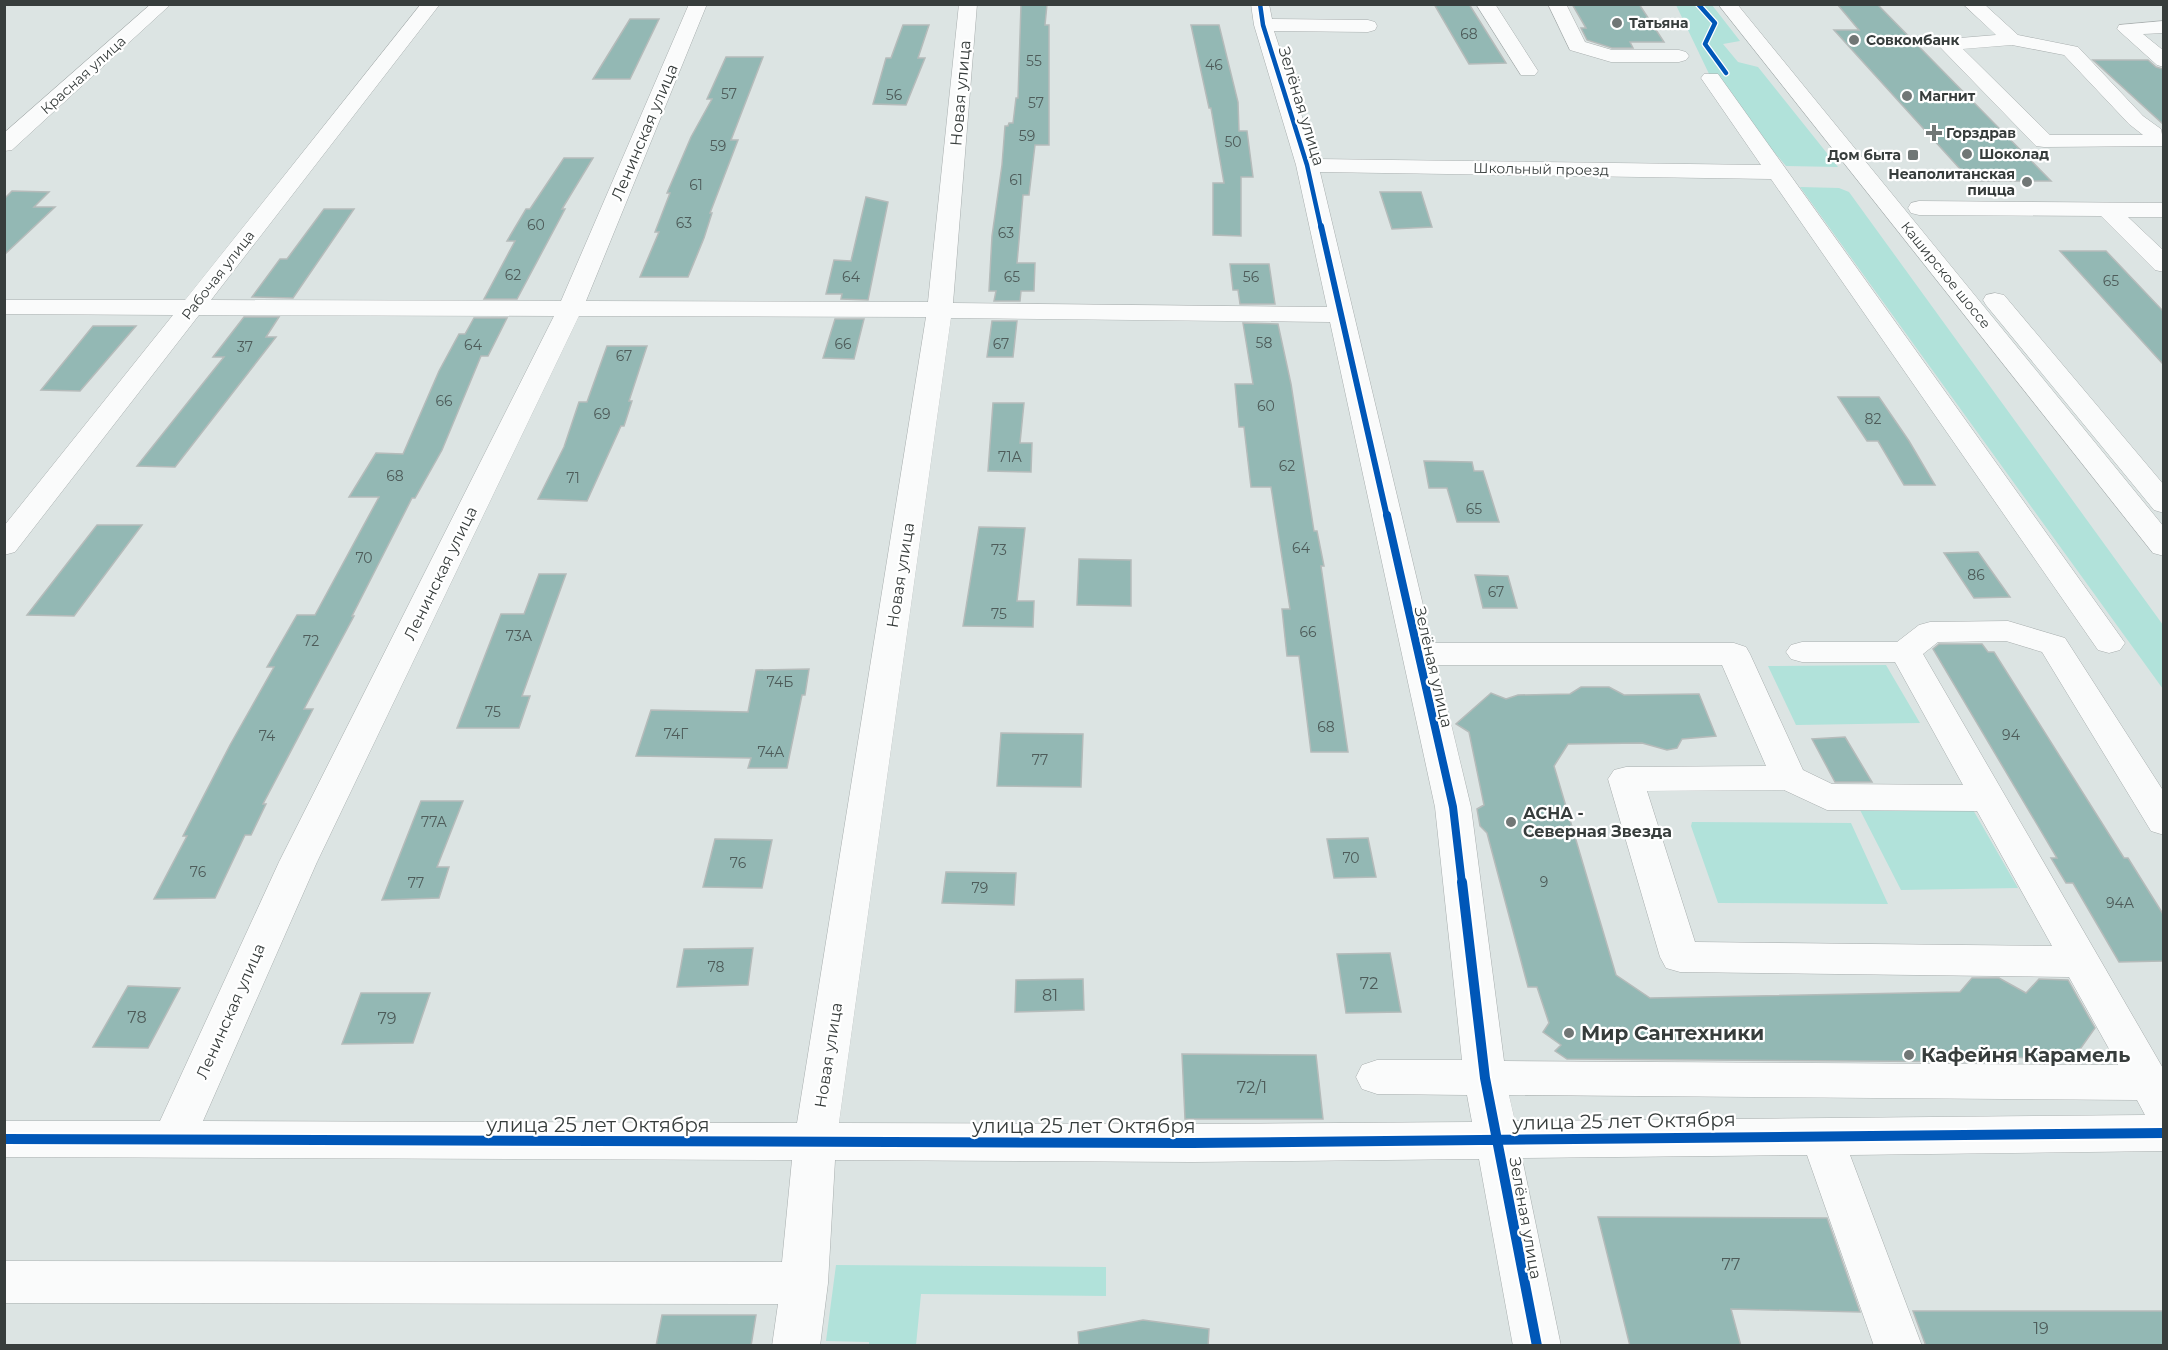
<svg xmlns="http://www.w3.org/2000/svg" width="2168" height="1350" viewBox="0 0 2168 1350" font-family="Montserrat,sans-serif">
	<rect width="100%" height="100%" fill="#dce4e3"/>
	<path fill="#b1e2da" d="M 1676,5 L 1712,5 L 1740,41 L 1723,44 L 1738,62 L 1758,67 L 1838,167 L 1786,166 L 1711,78 Z
		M 1800,187 L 1839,188 L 1849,192 L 2163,625 L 2163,689 Z
		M 1886,665 L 1920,723 L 1796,725 L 1768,666 Z
		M 1972,808 L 2018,888 L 1901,890 L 1860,810 Z
		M 1692,822 L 1851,823 L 1888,904 L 1718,903 L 1691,826 Z
		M 836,1265 L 1106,1267 L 1106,1296 L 921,1294 L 916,1345 L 869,1346 L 869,1342 L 826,1341 Z"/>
	<path fill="#93b8b4" stroke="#b5bbba" stroke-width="1.5" d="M 1021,4 L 1047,4 L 1045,25 L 1049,25 L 1049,145 L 1035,145 L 1029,195 L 1023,195 L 1017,263 L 1035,263 L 1034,291 L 1021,291 L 1020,301 L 994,301 L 996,291 L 989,291 L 992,236 L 1002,165 L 1005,126 L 1008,126 L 1009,123 L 1013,123 L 1016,98 L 1018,98 Z
		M 1434,4 L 1469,4 L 1506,63 L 1469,64 Z
		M 1572,4 L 1639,4 L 1664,42 L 1630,42 L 1633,48 L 1612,48 L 1587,40 L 1581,28 L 1586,28 Z
		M 1837,4 L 1877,4 L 2051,181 L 1971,181 L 1834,30 L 1859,30 Z
		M 630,19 L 659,19 L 630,79 L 593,79 Z
		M 903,25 L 929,25 L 918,58 L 925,58 L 906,105 L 873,104 L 886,58 L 891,58 Z
		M 1191,25 L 1219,25 L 1238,102 L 1239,131 L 1247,131 L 1253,177 L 1241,177 L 1241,236 L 1213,235 L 1213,183 L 1224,183 L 1211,108 L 1209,108 Z
		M 726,57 L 763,57 L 731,140 L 738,140 L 710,213 L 712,213 L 704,238 L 688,277 L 640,277 L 659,232 L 655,232 L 670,193 L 667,193 L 691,137 L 712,99 L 707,99 Z
		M 2093,60 L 2148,60 L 2156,67 L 2163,69 L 2163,124 Z
		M 564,158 L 593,158 L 562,209 L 565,209 L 517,299 L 484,299 L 515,241 L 507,241 L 526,209 L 530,209 Z
		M 12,191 L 49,192 L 34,207 L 55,207 L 4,255 L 4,199 Z
		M 1380,192 L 1421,192 L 1432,227 L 1392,229 Z
		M 866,197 L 888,202 L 868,300 L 841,299 L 842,294 L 826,294 L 834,260 L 851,261 Z
		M 324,209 L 354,209 L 293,298 L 252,297 L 280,259 L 287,259 Z
		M 2060,251 L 2106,251 L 2163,311 L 2163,364 Z
		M 1230,264 L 1269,264 L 1275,304 L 1240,304 L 1238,290 L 1233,290 Z
		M 244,317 L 279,317 L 266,337 L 276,337 L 175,467 L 137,466 L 224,357 L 213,357 Z
		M 474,318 L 507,318 L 488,356 L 481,356 L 442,450 L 415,498 L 412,498 L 352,616 L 354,616 L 304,709 L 313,709 L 263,804 L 266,804 L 251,835 L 245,835 L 215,898 L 154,899 L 187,836 L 183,836 L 230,745 L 274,667 L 267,667 L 297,615 L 315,615 L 379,497 L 349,497 L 376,453 L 403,454 L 439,371 L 459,334 L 465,334 Z
		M 835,319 L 864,319 L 854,359 L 823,358 Z
		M 992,321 L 1017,321 L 1013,357 L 987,357 Z
		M 1243,323 L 1278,324 L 1291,384 L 1314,531 L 1317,531 L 1324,566 L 1321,566 L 1348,752 L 1311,752 L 1299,656 L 1287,656 L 1282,609 L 1290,609 L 1271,487 L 1251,487 L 1244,427 L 1239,427 L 1235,384 L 1253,384 Z
		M 93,326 L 136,326 L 80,391 L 41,390 Z
		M 607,346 L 647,346 L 629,401 L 632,401 L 624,426 L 621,426 L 587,501 L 538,499 L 564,447 L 579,402 L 587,402 Z
		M 1838,397 L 1879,397 L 1909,441 L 1935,485 L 1904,485 L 1878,441 L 1867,441 Z
		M 993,403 L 1024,403 L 1020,443 L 1032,443 L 1031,472 L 988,471 Z
		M 1424,461 L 1472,462 L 1474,471 L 1483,471 L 1499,522 L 1457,522 L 1447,488 L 1429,488 Z
		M 97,525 L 142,525 L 74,616 L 27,615 Z
		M 979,527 L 1025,528 L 1017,601 L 1034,601 L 1033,627 L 963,626 Z
		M 1978,552 L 2010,597 L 1974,598 L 1944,553 Z
		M 1079,559 L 1131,560 L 1131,606 L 1077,605 Z
		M 539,574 L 566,574 L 522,696 L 530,696 L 519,728 L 457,728 L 501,614 L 524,614 Z
		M 1475,575 L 1508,576 L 1517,608 L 1483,608 Z
		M 1939,644 L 1982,644 L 1988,652 L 1994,652 L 2124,858 L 2128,858 L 2163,914 L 2163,961 L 2119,962 L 2073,883 L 2066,883 L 2051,858 L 2057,858 L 1933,649 Z
		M 809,669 L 805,695 L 802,695 L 787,768 L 748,768 L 751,758 L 636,756 L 651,710 L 748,712 L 756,670 Z
		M 1581,687 L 1609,687 L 1624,695 L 1699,694 L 1716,736 L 1682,739 L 1677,748 L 1667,750 L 1642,743 L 1568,744 L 1554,766 L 1616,975 L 1650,998 L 1960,992 L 1972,978 L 1999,978 L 2026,993 L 2039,979 L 2068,980 L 2095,1028 L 2071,1062 L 2005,1056 L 2007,1062 L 1567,1059 L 1555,1051 L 1561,1045 L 1543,1032 L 1549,1023 L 1537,987 L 1528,987 L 1487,833 L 1480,826 L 1477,809 L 1484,805 L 1469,732 L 1456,724 L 1491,693 L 1506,699 L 1518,695 L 1570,694 Z
		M 1001,733 L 1083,734 L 1081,787 L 997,786 Z
		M 1845,737 L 1872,782 L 1835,782 L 1812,739 Z
		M 421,801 L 463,801 L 437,867 L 449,867 L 439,898 L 382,900 Z
		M 1368,838 L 1376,877 L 1334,878 L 1327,839 Z
		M 715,839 L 772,840 L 762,888 L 703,887 Z
		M 946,872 L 1016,873 L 1014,905 L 942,903 Z
		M 753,948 L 748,985 L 677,987 L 684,949 Z
		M 1390,953 L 1401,1012 L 1346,1013 L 1337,954 Z
		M 1083,979 L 1084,1010 L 1015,1012 L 1016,980 Z
		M 128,986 L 180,988 L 148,1048 L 93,1047 Z
		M 361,993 L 430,993 L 413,1043 L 342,1044 Z
		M 1182,1054 L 1316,1055 L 1323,1119 L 1185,1119 Z
		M 1598,1217 L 1827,1218 L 1860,1312 L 1731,1309 L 1741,1346 L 1630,1346 Z
		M 1913,1311 L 2163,1311 L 2163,1346 L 1926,1346 Z
		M 662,1315 L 756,1315 L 751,1346 L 656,1346 Z
		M 1143,1320 L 1209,1329 L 1208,1346 L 1079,1346 L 1078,1332 Z"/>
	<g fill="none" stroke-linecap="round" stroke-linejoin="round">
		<g stroke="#a8aeae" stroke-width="1">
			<path id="minor" d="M 151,4 L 171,4 L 12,150 L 4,151 L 4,133 Z
				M 421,4 L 440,4 L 211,300 L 561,301 L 689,4 L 707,4 L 586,301 L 928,302 L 959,4 L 977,4 L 953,303 L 1327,307 L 1296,165 L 1254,25 L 1251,4 L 1269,4 L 1272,19 L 1368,20 L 1375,22 L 1377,26 L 1375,30 L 1368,32 L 1274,31 L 1316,159 L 1761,165 L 1701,78 L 1704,74 L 1718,74 L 2125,643 L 2120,650 L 2109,653 L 2098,650 L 1771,179 L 1320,172 L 1432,643 L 1734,643 L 1746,647 L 1750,654 L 1803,770 L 1832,784 L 1963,785 L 1895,662 L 1802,662 L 1791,659 L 1786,652 L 1791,645 L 1802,642 L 1897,642 L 1919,625 L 1930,622 L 2008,621 L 2065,638 L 2164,792 L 2164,835 L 2151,831 L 2042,652 L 2006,641 L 1938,642 L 1923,654 L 2164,1070 L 2164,1151 L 1850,1155 L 1922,1346 L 1874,1346 L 1807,1155 L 1522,1158 L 1561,1346 L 1513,1346 L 1479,1159 L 1192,1162 L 835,1160 L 828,1283 L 820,1346 L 772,1346 L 778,1304 L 4,1303 L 4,1261 L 782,1262 L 792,1160 L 4,1157 L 4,1121 L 160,1121 L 279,862 L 554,316 L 199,315 L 15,552 L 4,555 L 4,526 L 173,315 L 4,314 L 4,300 L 185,300 ZM 579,316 L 926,317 L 797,1123 L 203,1121 L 317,862 ZM 951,318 L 1330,322 L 1435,807 L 1462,1060 L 1377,1060 L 1362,1065 L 1356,1077 L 1362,1089 L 1377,1094 L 1467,1095 L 1472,1122 L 1192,1124 L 839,1123 ZM 1437,665 L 1722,665 L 1766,766 L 1626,767 L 1614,770 L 1608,779 L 1660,957 L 1666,968 L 1680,972 L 2069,977 L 2118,1065 L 1504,1061 L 1471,807 ZM 1784,790 L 1827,810 L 1977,811 L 2052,946 L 1695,942 L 1647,791 ZM 1509,1095 L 2137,1100 L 2145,1115 L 1515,1121 Z
				M 1476,4 L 1495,4 L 1538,71 L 1535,75 L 1521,75 Z
				M 1548,4 L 1566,4 L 1585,42 L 1612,50 L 1679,50 L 1686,52 L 1689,56 L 1686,60 L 1679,62 L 1611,62 L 1570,50 Z
				M 1963,4 L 1984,4 L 2018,35 L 2078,47 L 2143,116 L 2161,129 L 2164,146 L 2044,147 L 2036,146 L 1938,45 L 1941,41 L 1948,39 L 1996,35 ZM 2012,45 L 2064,55 L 2129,124 L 2143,135 L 2050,135 L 1963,49 Z
				M 2164,21 L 2164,33 L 2143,34 L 2164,51 L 2164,67 L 2157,65 L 2117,29 L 2119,25 Z
				M 1919,201 L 2164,203 L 2164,217 L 2128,217 L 2164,251 L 2164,272 L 2155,270 L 2101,216 L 1919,215 L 1911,213 L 1908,208 L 1911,203 Z"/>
		</g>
		<g stroke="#a8aeae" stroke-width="1">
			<path id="major" d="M 1718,4 L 1737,4 L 2164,527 L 2164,556 L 2153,553 Z
				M 1995,293 L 2004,295 L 2164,485 L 2164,513 L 2154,510 L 1986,305 L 1983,300 L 1986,295 Z"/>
		</g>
		<use href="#minor" fill="#fafbfb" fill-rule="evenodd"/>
		<use href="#major" fill="#fafbfb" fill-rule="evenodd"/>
		<g stroke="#fff" stroke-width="7">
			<path id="cycleway-far3" d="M 1260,4 L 1263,25 L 1307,165 L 1321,228
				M 1698,4 L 1715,23 L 1705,44 L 1726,73"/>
		</g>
		<g stroke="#fff" stroke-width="9">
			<path id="cycleway-far2" d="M 1321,226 L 1387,517"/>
		</g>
		<g stroke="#fff" stroke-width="11">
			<path id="cycleway-far1" d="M 1387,515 L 1453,807 L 1462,884"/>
		</g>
		<g stroke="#fff" stroke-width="14">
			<path id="cycleway" d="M 1462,882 L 1485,1078 L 1537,1346
				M 4,1139 L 1192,1143 L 2164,1133"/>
		</g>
		<use href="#cycleway-far3" stroke="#0057b8" stroke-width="4.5"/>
		<use href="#cycleway-far2" stroke="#0057b8" stroke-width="6"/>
		<use href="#cycleway-far1" stroke="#0057b8" stroke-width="8"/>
		<use href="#cycleway" stroke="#0057b8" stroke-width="10"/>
	</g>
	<g fill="#717776" stroke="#fff" stroke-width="2">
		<circle cx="1617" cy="23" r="6"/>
		<circle cx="1854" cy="40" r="6"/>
		<circle cx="1907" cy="96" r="6"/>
		<path d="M1931 124h6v6h6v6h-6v6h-6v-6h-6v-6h6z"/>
		<circle cx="1967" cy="154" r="6"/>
		<rect x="1907" y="149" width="12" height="12" rx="3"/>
		<circle cx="2027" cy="182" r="6"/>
		<circle cx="1511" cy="822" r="6"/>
		<circle cx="1569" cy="1033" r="6"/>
		<circle cx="1909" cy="1055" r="6"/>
	</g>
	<g text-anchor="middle" stroke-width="4.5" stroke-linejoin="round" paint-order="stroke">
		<g font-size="14" font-weight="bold" fill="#373d3c" stroke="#fff" text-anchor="start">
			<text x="1629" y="28">Татьяна</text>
			<text x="1866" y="45">Совкомбанк</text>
			<text x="1919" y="101">Магнит</text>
			<text x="1946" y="138">Горздрав</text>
			<text x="1979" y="159">Шоколад</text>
			<text x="1901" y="160" text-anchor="end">Дом быта</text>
			<text x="2015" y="179" text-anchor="end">Неаполитанская<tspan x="2015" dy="16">пицца</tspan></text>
		</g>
		<g font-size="14" fill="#4e5c5a">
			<text x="1469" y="39">68</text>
			<text x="1034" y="66">55</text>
			<text x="1214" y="70">46</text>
			<text x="729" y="99">57</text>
			<text x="894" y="100">56</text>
			<text x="1036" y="108">57</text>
			<text x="1027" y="141">59</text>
			<text x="1233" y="147">50</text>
			<text x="718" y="151">59</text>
			<text x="1016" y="185">61</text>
			<text x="696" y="190">61</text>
			<text x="684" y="228">63</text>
			<text x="536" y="230">60</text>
			<text x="1006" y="238">63</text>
			<text x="513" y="280">62</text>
			<text x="851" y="282">64</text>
			<text x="1012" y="282">65</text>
			<text x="1251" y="282">56</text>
			<text x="2111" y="286">65</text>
			<text x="1264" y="348">58</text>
			<text x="843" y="349">66</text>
			<text x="1001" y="349">67</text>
			<text x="473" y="350">64</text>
			<text x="245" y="352">37</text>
			<text x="624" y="361">67</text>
			<text x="444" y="406">66</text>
			<text x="1266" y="411">60</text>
			<text x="602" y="419">69</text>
			<text x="1873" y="424">82</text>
			<text x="1010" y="462">71А</text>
			<text x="1287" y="471">62</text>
			<text x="395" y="481">68</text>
			<text x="573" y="483">71</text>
			<text x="1474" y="514">65</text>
			<text x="1301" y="553">64</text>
			<text x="999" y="555">73</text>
			<text x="364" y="563">70</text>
			<text x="1976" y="580">86</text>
			<text x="1496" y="597">67</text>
			<text x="999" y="619">75</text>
			<text x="1308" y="637">66</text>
			<text x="519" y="641">73А</text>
			<text x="311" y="646">72</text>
			<text x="780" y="687">74Б</text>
			<text x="493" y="717">75</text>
			<text x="1326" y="732">68</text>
			<text x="676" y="739">74Г</text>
			<text x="2011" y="740">94</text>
			<text x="267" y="741">74</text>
			<text x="771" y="757">74А</text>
			<text x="1040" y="765">77</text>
			<text x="434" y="827">77А</text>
			<text x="1351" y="863">70</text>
			<text x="738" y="868">76</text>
			<text x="198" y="877">76</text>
			<text x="1544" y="887">9</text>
			<text x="416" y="888">77</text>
			<text x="980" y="893">79</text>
			<text x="2120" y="908">94А</text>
			<text x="716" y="972">78</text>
		</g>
		<g font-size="14" fill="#373d3c" stroke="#fff">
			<text transform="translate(83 75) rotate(-42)" y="5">Красная улица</text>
			<text transform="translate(1541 169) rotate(1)" y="5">Школьный проезд</text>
			<text transform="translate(218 275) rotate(-52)" y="5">Рабочая улица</text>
			<text transform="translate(1946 275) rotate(51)" y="5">Каширское шоссе</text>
		</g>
		<g font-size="16" fill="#373d3c" stroke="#fff">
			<text transform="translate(960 93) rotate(-85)" y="6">Новая улица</text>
			<text transform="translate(1302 106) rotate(73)" y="6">Зелёная улица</text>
			<text transform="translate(644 132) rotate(-67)" y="6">Ленинская улица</text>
			<text transform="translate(440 573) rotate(-64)" y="6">Ленинская улица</text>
			<text transform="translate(900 575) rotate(-81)" y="6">Новая улица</text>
			<text transform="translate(1434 667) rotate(77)" y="6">Зелёная улица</text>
			<text transform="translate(230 1011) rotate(-66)" y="6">Ленинская улица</text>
			<text transform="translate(828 1055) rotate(-81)" y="6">Новая улица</text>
			<text transform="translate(1526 1218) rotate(80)" y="6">Зелёная улица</text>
		</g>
		<g font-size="16" font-weight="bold" fill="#373d3c" stroke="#fff" text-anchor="start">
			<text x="1523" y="819">АСНА -<tspan x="1523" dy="18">Северная Звезда</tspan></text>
		</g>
		<g font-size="16" fill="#4e5c5a">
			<text x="1369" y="989">72</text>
			<text x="1050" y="1001">81</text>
			<text x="137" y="1023">78</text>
			<text x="387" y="1024">79</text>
			<text x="1252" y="1093">72/1</text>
			<text x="1731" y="1270">77</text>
			<text x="2041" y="1334">19</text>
		</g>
		<g font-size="20" font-weight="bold" fill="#373d3c" stroke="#fff" text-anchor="start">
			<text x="1581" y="1040">Мир Сантехники</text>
			<text x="1921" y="1062">Кафейня Карамель</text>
		</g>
		<g font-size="20" fill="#373d3c" stroke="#fff">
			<text transform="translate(1624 1121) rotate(-1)" y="7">улица 25 лет Октября</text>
			<text x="598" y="1132">улица 25 лет Октября</text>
			<text x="1084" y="1133">улица 25 лет Октября</text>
		</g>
	</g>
	<rect width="2168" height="1350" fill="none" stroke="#373d3c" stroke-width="12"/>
</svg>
